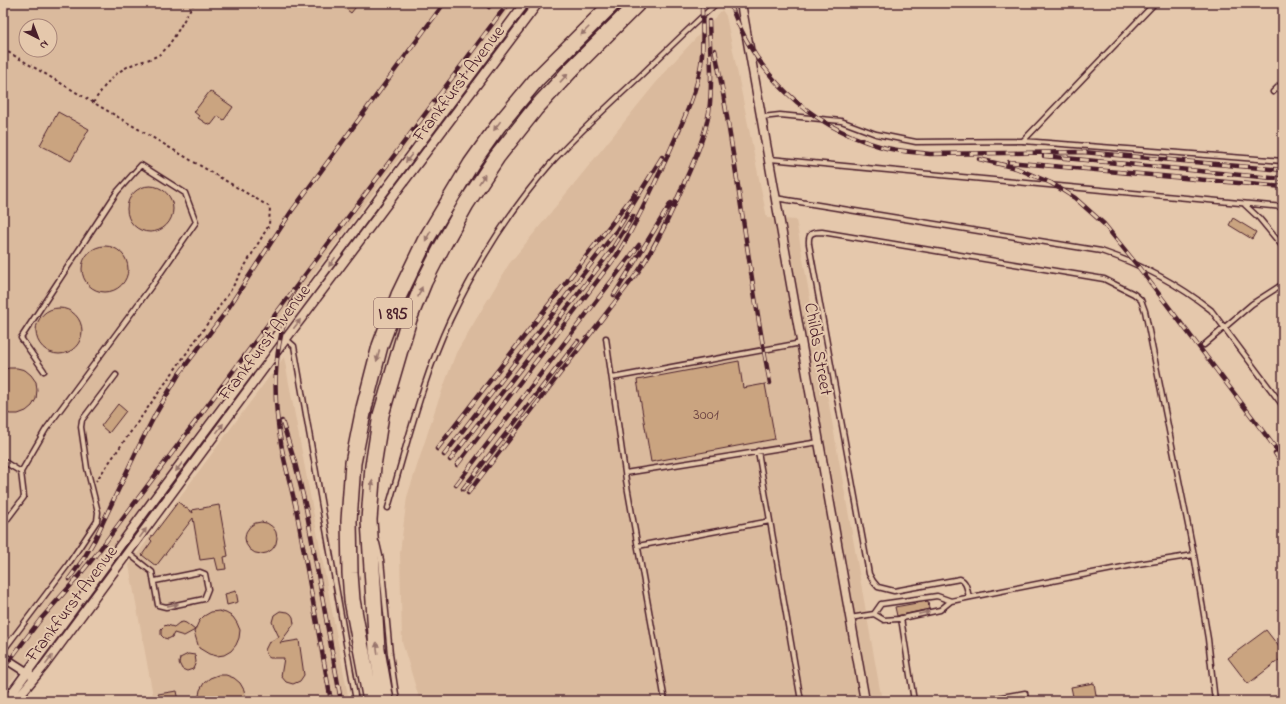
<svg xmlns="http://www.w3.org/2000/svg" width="1286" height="704" viewBox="0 0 1286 704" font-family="'Indie Flower',sans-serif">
	<rect width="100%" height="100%" fill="#e5c8ac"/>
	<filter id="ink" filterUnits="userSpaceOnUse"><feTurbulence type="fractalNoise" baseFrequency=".025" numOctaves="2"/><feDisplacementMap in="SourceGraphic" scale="8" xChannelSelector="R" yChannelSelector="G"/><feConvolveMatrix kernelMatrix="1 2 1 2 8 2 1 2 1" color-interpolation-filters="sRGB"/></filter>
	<g filter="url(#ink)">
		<path fill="#daba9d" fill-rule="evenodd" d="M 3,3 L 514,3 L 32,655 L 3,691 ZM 26,26 L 50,26 L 50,50 L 26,50 Z
			M 722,10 L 726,16 L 767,218 L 796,220 L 882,701 L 420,701 L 402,642 L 400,553 L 407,497 L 436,407 L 456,353 L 509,264 L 668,68 Z
			M 284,357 L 349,701 L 154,701 L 129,565 Z"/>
		<path fill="#caa480" stroke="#4a1f2b" d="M 338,3 L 359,3 L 351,13 Z
			M 210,91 L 233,107 L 224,120 L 218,116 L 211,125 L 208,123 L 207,124 L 198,118 L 199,116 L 194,112 Z
			M 58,112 L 89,129 L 71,161 L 40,145 Z
			M127 209a23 23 0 1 1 46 0a23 23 0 1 1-46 0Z
			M 1233,218 L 1256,232 L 1252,239 L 1229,225 Z
			M82 269a23 23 0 1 1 46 0a23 23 0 1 1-46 0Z
			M36 331a23 23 0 1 1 46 0a23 23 0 1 1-46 0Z
			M 739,361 L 743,388 L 765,384 L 775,439 L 651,462 L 637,380 Z
			M 9,368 L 17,368 L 25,370 L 31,375 L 36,382 L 37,390 L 36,399 L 32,406 L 26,411 L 18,414 L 10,414 L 3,412 L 3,370 Z
			M 118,404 L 126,411 L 109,433 L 101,426 Z
			M 178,502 L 193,513 L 192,510 L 219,505 L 228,556 L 224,557 L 226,569 L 218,570 L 215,558 L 200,560 L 193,518 L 156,566 L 142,555 L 152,541 L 150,539 Z
			M245 538a16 16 0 1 1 32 0a16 16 0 1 1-32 0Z
			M 236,591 L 238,602 L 227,605 L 225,594 Z
			M 928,601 L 929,609 L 897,616 L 895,607 Z
			M 219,611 L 226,613 L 233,617 L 237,623 L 240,630 L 239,638 L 236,645 L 231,651 L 224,655 L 217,656 L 209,654 L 199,648 L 194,632 L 195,630 L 184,636 L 174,633 L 172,637 L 168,639 L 164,638 L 161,635 L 161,629 L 164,626 L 167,625 L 174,627 L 179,623 L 183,622 L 186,623 L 195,630 L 199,621 L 204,616 L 211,612 Z
			M 280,611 L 288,612 L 291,614 L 293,617 L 294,624 L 280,643 L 299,640 L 304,675 L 300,681 L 293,684 L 286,682 L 281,676 L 284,658 L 270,658 L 267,656 L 265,650 L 269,642 L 279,637 L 272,622 L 274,615 Z
			M 1266,630 L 1283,652 L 1283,657 L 1248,684 L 1228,658 Z
			M 188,654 L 195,655 L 196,662 L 193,669 L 187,671 L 182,669 L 179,663 L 180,658 Z
			M 218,675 L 226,675 L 234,678 L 240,683 L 244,690 L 246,701 L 198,701 L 200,690 L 204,683 L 210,678 Z
			M 1094,683 L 1097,701 L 1074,701 L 1071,687 Z
			M 177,691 L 179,701 L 159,701 L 158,694 Z"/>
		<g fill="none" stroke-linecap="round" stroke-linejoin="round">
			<g stroke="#4a1f2b" stroke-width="7">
				<path id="service" d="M 1273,92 L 1283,82
					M 762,117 L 780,115 L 841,121 L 876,134 L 916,142 L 1023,141 L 1283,161
					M 1023,141 L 1155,3
					M 770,159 L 1283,207
					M 775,198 L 1101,251 C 1140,264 1178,284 1211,310 L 1283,406
					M 1244,204 L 1259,218 L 1283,247
					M 279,333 L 294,346 L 356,701
					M 606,338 L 626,480 L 665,701
					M 1204,345 L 1252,304 L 1283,284
					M 612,378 L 801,343
					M 758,451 L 801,701
					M 3,461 L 21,472 L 46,429 L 153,284 L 196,222 L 185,193 L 141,165 L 117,192 L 21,338 L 44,371
					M 625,473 L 819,442
					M 388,508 C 407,445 422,380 450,320 C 477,263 511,209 552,162 C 579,132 609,105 638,78 C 664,53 690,27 717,3
					M 3,525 L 24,497 L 21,472
					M 377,543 L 381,560 L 390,654 L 397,701
					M 638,546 L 770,521
					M 128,553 L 152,572 L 158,605 L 166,607 L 204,599 L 208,589 L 205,574 L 200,572 L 155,581
					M 969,597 C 967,590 967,582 960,579 L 894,591 L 878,587 L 873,581 L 869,574 L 809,244 C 808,233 812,232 822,232 L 1104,279 L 1134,294 L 1141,300 L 1145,311 L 1194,555
					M 951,601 L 1138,564 L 1194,555 L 1208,639 L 1215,701
					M 850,618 L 874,614 L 884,620 L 898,619 L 940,610 L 951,601 L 937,596 L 881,604 L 874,614
					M 901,618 L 914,701
					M 3,651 L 67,566 L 97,521 L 98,512 L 87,468 L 81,427 L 82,420 L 116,375
					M 979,701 L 1025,693 L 1026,701"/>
			</g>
			<g stroke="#4a1f2b" stroke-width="11">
				<path id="minor" d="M 741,3 L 865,701
					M 3,657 L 31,675
					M 6,701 L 152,502 L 525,3
					M 15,701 L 44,666 L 279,348 L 538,3"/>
			</g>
			<g stroke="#4a1f2b" stroke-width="18">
				<path id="motorway" d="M 371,701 L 352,600 L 350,573 L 349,521 L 353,463 L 364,408 L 380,346 L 399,295 L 425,241 L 471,164 L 498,126 L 537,79 L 613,3
					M 386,701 L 377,650 L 369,520 L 373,466 L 381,415 L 409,319 L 424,282 L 443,245 L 466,204 L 497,157 L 535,109 L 571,70 L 638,3"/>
			</g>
			<path stroke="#4a1f2b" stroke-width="2" stroke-dasharray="3 3" stroke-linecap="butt" d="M 3,49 L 270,207 L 269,225 L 229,293 L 96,481
				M 93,103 C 105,85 113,72 134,64 C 142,61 153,59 160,54 C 171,47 186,15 194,3"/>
			<use href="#service" stroke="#e5c8ac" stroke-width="4"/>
			<use href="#minor" stroke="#e5c8ac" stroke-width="8"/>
			<use href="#motorway" stroke="#e5c8ac" stroke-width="15"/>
			<g stroke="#4a1f2b" stroke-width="4.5">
				<path id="rail" d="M 730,3 C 754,73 808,125 879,146 C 895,151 913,152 930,154 L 1083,152 L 1283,170
					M 489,7 L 492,3
					M 715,50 C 737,160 748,272 770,383
					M 1044,156 L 1283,179
					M 979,159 L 1016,168 L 1051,183 L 1075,198 L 1104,224 L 1137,265 L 1283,458
					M 1009,162 L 1283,187
					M 299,290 C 272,334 272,394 281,443 C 285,469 294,494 298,519 C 309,580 320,640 331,701
					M 614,295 L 671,203
					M 282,421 L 295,463 L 306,508 L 341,701
					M 437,449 L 636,192
					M 1275,453 L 1283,466
					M 444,455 L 617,230 L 662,157
					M 450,460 L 611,251 L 633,216
					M 457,465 L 617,255 C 637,223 652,189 668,155 C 681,125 696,96 701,64 C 704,44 702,23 702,3
					M 456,485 L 639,245
					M 463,489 L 578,341
					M 468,493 L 638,272 C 658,242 671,214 685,181 C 695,159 705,136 709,112 C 713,82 710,51 709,21
					M 69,579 L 84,558 L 95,539 L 137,450 L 155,415 L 179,374 L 225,313 L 291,212 L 442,6
					M 3,669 L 40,620 L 71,585 L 95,556 L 508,3"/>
			</g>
			<use href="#rail" stroke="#e5c8ac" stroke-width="3" stroke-dasharray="9" stroke-linecap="butt"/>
		</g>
		<defs><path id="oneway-solid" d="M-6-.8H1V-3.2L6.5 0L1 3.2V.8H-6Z"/></defs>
		<g fill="#98746c">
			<use href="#oneway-solid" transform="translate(585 31) rotate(135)"/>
			<use href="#oneway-solid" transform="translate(564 78) rotate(-47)"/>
			<use href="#oneway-solid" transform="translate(497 126) rotate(126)"/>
			<use href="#oneway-solid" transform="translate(409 158) rotate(127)"/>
			<use href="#oneway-solid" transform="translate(482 179) rotate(-57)"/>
			<use href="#oneway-solid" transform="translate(428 236) rotate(119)"/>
			<use href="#oneway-solid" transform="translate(332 262) rotate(126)"/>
			<use href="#oneway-solid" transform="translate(420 292) rotate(-68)"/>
			<use href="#oneway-solid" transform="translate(297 324) rotate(-53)"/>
			<use href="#oneway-solid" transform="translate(378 356) rotate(105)"/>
			<use href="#oneway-solid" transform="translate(220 428) rotate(-54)"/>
			<use href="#oneway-solid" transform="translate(179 467) rotate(127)"/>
			<use href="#oneway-solid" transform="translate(372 486) rotate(-86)"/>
			<use href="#oneway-solid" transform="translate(143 533) rotate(-54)"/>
			<use href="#oneway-solid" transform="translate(173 605) rotate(-11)"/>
			<use href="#oneway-solid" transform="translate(924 613) rotate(-12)"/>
			<use href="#oneway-solid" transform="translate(377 648) rotate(-97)"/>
			<use href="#oneway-solid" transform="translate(49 660) rotate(-54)"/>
		</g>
	</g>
	<g text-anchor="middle" stroke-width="4" stroke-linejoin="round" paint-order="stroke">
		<g font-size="16" fill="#6a4040">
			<text x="706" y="419">3001</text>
		</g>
		<rect fill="#e5c8ac" stroke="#785252" stroke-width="1" x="374" y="298" width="38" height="30" rx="3"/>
		<g font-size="17" font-weight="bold" fill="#4a1f2b">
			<text x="393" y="319">I 895</text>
		</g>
		<g font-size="18" fill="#4a1f2b" stroke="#e5c8ac">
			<text transform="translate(458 83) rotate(-53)" y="6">Frankfurst Avenue</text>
			<text transform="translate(264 342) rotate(-53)" y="6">Frankfurst Avenue</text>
			<text transform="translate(819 349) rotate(80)" y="6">Childs Street</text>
			<text transform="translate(71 603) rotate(-53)" y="6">Frankfurst Avenue</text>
		</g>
	</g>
	<rect width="1286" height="704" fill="none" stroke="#e5c8ac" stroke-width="16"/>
	<rect x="8" y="8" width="1270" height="688" fill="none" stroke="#4a1f2b" stroke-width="1.5" filter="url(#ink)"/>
	<g transform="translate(38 38) rotate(138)"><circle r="19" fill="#e5c8ac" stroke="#a78478"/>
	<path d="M0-3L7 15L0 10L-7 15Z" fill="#4a1f2b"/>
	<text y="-6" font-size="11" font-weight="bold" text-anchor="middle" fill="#4a1f2b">N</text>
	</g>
</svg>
